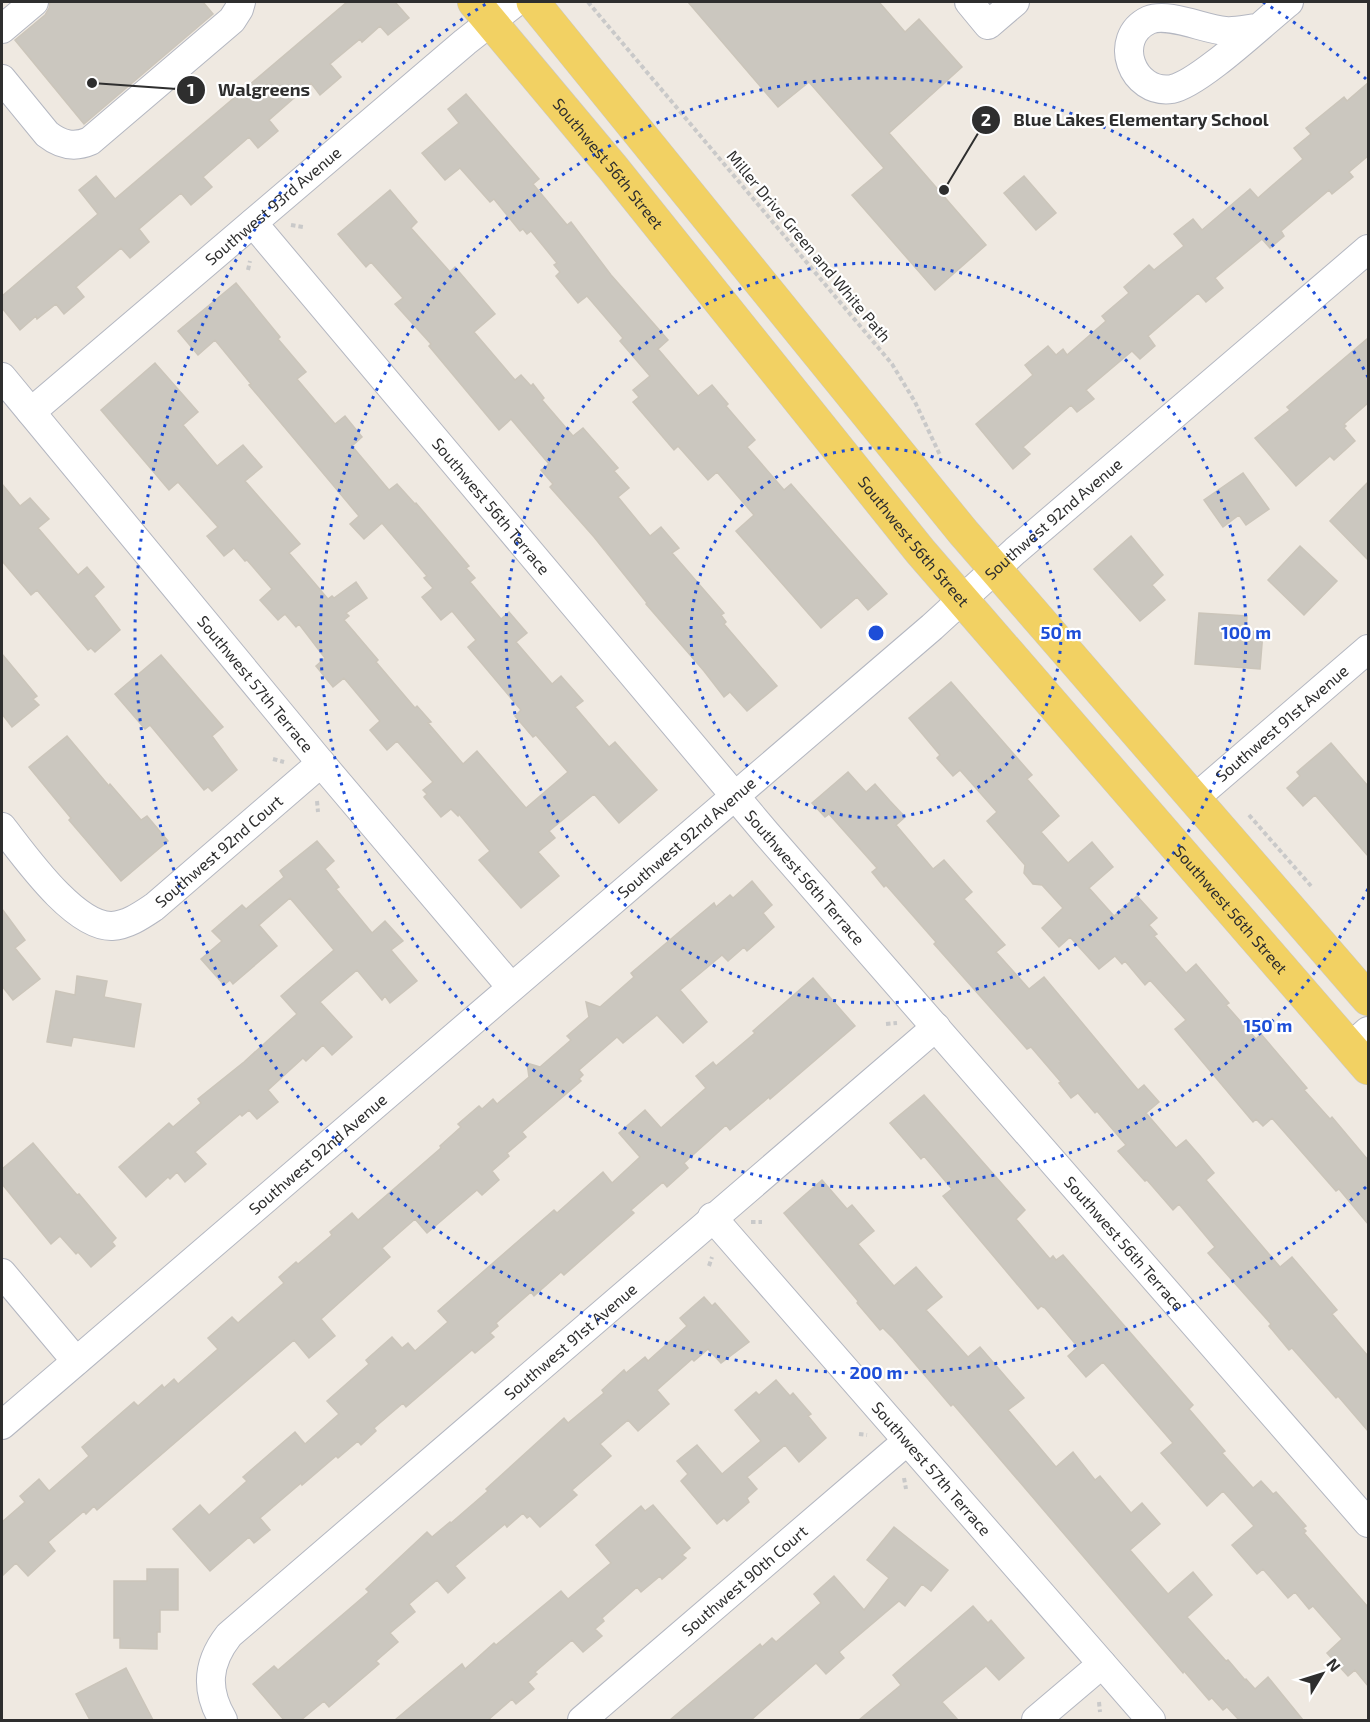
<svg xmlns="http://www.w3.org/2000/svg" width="1370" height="1722" viewBox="0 0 1370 1722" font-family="'Exo 2',sans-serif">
	<rect width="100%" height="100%" fill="#efe9e1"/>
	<path fill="#cbc7bf" stroke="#cbc5ba" stroke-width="1.5" d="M 50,2 L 203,2 L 213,14 L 84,124 L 15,40 L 45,15 L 49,8 Z
		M 347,2 L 395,2 L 409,18 L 388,35 L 380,26 L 362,42 L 360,39 L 330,64 L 341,77 L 320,95 L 311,83 L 269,120 L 278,131 L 258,148 L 249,137 L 203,177 L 212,187 L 191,205 L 181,193 L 139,229 L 149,242 L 130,258 L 121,248 L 76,287 L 84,297 L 64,314 L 56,304 L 37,319 L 36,316 L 20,330 L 2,308 L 2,296 L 98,214 L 79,190 L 96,176 L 115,199 Z
		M 688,2 L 879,2 L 905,32 L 919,19 L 962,67 L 889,133 L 986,245 L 935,290 L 852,195 L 884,168 L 809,82 L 778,107 Z
		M 1368,83 L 1368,156 L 1349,172 L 1353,177 L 1332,194 L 1329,190 L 1281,231 L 1284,236 L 1270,248 L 1262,239 L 1215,278 L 1223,288 L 1206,302 L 1198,293 L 1148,336 L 1155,346 L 1140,359 L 1132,351 L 1086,390 L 1094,399 L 1077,412 L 1071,405 L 1023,447 L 1030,454 L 1013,469 L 976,424 L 1033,375 L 1025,365 L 1048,346 L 1056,355 L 1063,349 L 1067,355 L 1106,321 L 1102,316 L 1129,293 L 1124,287 L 1149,265 L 1154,270 L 1184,246 L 1174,234 L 1193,219 L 1202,230 L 1250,189 L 1258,198 L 1303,159 L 1294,148 L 1311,134 L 1306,128 L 1344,97 L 1347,101 Z
		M 466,94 L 539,179 L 533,184 L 567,225 L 571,222 L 611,275 L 668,340 L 658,349 L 698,396 L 712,385 L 728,404 L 726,406 L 755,440 L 747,447 L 784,490 L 791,484 L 887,594 L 868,610 L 857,597 L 821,628 L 736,531 L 754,515 L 717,472 L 708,480 L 678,446 L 674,450 L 633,402 L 639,397 L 633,390 L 650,376 L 620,341 L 623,338 L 587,296 L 578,303 L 556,276 L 560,272 L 554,265 L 557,263 L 531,231 L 527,234 L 523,229 L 520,231 L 494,199 L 490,202 L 460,168 L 445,180 L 422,153 L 459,123 L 448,109 Z
		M 1024,176 L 1056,213 L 1036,230 L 1004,193 Z
		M 390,190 L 417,222 L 411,228 L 450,272 L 455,267 L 495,314 L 474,332 L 515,380 L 521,375 L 531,386 L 533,384 L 544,398 L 542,400 L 573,436 L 583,428 L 618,468 L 614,471 L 629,488 L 618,497 L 650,536 L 661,527 L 679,548 L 672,553 L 724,613 L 721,615 L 726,622 L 724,624 L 777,686 L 747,711 L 730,692 L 724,697 L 704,671 L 646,604 L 647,603 L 594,537 L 550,487 L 553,484 L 541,470 L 549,464 L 511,419 L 499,430 L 429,346 L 431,344 L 395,304 L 403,298 L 371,262 L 366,267 L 338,234 Z
		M 236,283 L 280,337 L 278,339 L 306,372 L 297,379 L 335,424 L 345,416 L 362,437 L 352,446 L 389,490 L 397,484 L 415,504 L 416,503 L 469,566 L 466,568 L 475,578 L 470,582 L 501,619 L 509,612 L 527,633 L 516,642 L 552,684 L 561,676 L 583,701 L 575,707 L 609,747 L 615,742 L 657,790 L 619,823 L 594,794 L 549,831 L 555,838 L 538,852 L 559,876 L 521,908 L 479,860 L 490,851 L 459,814 L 458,816 L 451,809 L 441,817 L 424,797 L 427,794 L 423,790 L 433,782 L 397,741 L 387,750 L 370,730 L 380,721 L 344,678 L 333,687 L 316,666 L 325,658 L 299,624 L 296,627 L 285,614 L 278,620 L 260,600 L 272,589 L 247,560 L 245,561 L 234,548 L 224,556 L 207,536 L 218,527 L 178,482 L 169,490 L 101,410 L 155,363 L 198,412 L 183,425 L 217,466 L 243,445 L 262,467 L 245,481 L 300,544 L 289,553 L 328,599 L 332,596 L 334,598 L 356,582 L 367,598 L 346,613 L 349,616 L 344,620 L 378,660 L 376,662 L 415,708 L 417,706 L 431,722 L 428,723 L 463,764 L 477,751 L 526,808 L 568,772 L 536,735 L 533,737 L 515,716 L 521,710 L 468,647 L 476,640 L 452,611 L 441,620 L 422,597 L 433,588 L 424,578 L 427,576 L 382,523 L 364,539 L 350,524 L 359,516 L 249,385 L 251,384 L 215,340 L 198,355 L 178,331 Z
		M 1368,338 L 1368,403 L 1344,424 L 1346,426 L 1344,428 L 1355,441 L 1334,460 L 1330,456 L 1296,486 L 1255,438 L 1290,410 L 1287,407 Z
		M 1243,473 L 1269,509 L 1246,525 L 1239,515 L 1223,527 L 1204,500 Z
		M 1368,482 L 1368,560 L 1330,521 Z
		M 2,484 L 20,506 L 30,498 L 49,519 L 38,528 L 78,575 L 87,567 L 104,587 L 94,596 L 120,630 L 95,652 L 91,648 L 88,650 L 37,590 L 31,595 L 2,561 Z
		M 1131,536 L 1163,575 L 1152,585 L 1165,600 L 1140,621 L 1094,569 Z
		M 1300,546 L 1337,581 L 1304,615 L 1268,580 Z
		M 1199,613 L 1247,616 L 1246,631 L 1263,632 L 1260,669 L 1195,664 Z
		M 2,654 L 37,696 L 33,699 L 39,705 L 12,727 L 2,714 Z
		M 161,655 L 223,727 L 212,736 L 237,770 L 212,791 L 208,787 L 204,790 L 150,725 L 145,729 L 115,694 Z
		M 951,682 L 1032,775 L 1027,779 L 1059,816 L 1041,832 L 1068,863 L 1092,842 L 1113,867 L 1089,888 L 1114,916 L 1137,896 L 1157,918 L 1149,925 L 1157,934 L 1154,936 L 1186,973 L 1196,964 L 1229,1003 L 1226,1005 L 1256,1039 L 1261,1034 L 1307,1088 L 1304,1090 L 1330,1119 L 1332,1117 L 1368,1160 L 1368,1224 L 1339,1189 L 1336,1191 L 1272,1118 L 1263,1126 L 1256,1119 L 1253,1122 L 1175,1029 L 1186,1020 L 1150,980 L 1145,985 L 1125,961 L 1122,964 L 1115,956 L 1099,969 L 1070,937 L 1059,947 L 1042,928 L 1063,908 L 1042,885 L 1033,884 L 1024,873 L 1025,865 L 987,821 L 997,812 L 960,770 L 953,776 L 937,758 L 940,755 L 909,718 Z
		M 67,736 L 109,786 L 110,784 L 141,820 L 147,816 L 168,841 L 121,881 L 69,820 L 71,818 L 29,767 Z
		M 1331,743 L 1368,786 L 1368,856 L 1315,795 L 1303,806 L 1287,788 L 1300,776 L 1297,772 Z
		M 848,772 L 866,792 L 875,784 L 890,801 L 905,817 L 896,825 L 933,869 L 944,860 L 972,892 L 964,899 L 1005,945 L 996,952 L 1029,989 L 1044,977 L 1138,1090 L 1144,1085 L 1159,1102 L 1146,1113 L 1176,1148 L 1186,1140 L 1200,1156 L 1214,1173 L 1206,1180 L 1280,1267 L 1292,1257 L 1337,1310 L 1332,1314 L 1368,1356 L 1368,1431 L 1338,1396 L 1336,1398 L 1292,1348 L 1289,1350 L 1269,1326 L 1271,1324 L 1208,1253 L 1215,1247 L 1179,1204 L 1173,1210 L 1147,1180 L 1145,1181 L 1118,1151 L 1126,1145 L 1097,1111 L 1095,1113 L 1078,1093 L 1071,1098 L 1059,1083 L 1061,1082 L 1031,1047 L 1027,1049 L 934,944 L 936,942 L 886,885 L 884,887 L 872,872 L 877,868 L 829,814 L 825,817 L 812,803 Z
		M 317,841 L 334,861 L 325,869 L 339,887 L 336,889 L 372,933 L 385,921 L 403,941 L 391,950 L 417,981 L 390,1003 L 385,996 L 382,1000 L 357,970 L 320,1002 L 352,1037 L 332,1055 L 323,1045 L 306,1061 L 303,1058 L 268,1090 L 278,1102 L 257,1119 L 249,1110 L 242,1116 L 240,1114 L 195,1152 L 206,1164 L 185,1182 L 177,1172 L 170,1179 L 168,1177 L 146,1197 L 119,1167 L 169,1123 L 173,1127 L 201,1103 L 198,1099 L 244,1062 L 297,1014 L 281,996 L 334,950 L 290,898 L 259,925 L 277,946 L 233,984 L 230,980 L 224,985 L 201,959 L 222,941 L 212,931 L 242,905 L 246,909 L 284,877 L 280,871 Z
		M 752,881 L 772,905 L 763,913 L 774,927 L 747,951 L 744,947 L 728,961 L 722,955 L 680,990 L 707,1022 L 683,1043 L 657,1015 L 623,1043 L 617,1037 L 579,1070 L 583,1075 L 579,1079 L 581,1081 L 522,1132 L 526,1137 L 507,1153 L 509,1156 L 492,1171 L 499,1180 L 482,1195 L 477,1190 L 427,1233 L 415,1219 L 382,1248 L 390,1257 L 321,1319 L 335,1336 L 309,1358 L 294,1340 L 97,1510 L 94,1506 L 86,1514 L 84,1511 L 48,1542 L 55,1551 L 28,1576 L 16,1563 L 2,1576 L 2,1522 L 25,1502 L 20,1496 L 39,1479 L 49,1491 L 89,1456 L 82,1447 L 134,1402 L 138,1406 L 162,1385 L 164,1388 L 174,1379 L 178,1384 L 218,1349 L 208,1338 L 232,1317 L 238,1323 L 284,1283 L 279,1277 L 296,1262 L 298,1264 L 332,1235 L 330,1232 L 352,1213 L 358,1220 L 441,1148 L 440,1146 L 461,1127 L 458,1124 L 479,1106 L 482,1109 L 493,1099 L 497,1104 L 529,1077 L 527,1063 L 540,1067 L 571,1040 L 567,1036 L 589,1017 L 586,1002 L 600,1007 L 634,977 L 631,973 L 678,933 L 714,903 L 716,907 L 730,895 L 733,898 Z
		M 2,909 L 25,940 L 15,948 L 40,979 L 13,1000 L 2,986 Z
		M 77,976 L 107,981 L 104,997 L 141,1004 L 134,1047 L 73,1037 L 71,1046 L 47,1042 L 56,991 L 75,995 Z
		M 813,978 L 855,1026 L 770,1099 L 769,1097 L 730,1130 L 726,1125 L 684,1163 L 688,1168 L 667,1187 L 663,1182 L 631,1210 L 634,1213 L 564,1275 L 561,1272 L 534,1296 L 531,1292 L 496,1323 L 498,1326 L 490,1333 L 494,1337 L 475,1353 L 472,1350 L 406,1407 L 403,1403 L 374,1428 L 376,1431 L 361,1445 L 358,1441 L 338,1458 L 336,1456 L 302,1485 L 301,1483 L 260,1518 L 270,1530 L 254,1543 L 249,1537 L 210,1571 L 173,1529 L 200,1505 L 209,1515 L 247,1481 L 243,1477 L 295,1432 L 305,1444 L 339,1414 L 327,1401 L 369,1364 L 366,1360 L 392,1337 L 402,1348 L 408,1343 L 415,1351 L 448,1322 L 438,1311 L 554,1210 L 557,1213 L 603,1172 L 612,1183 L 640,1157 L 619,1133 L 645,1110 L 661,1128 L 706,1088 L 696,1076 L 713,1062 L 716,1066 L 755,1033 L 753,1031 Z
		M 924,1095 L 1025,1210 L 1016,1219 L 1050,1259 L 1053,1256 L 1056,1260 L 1063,1255 L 1193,1405 L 1189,1409 L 1225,1451 L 1222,1453 L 1253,1488 L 1261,1481 L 1273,1494 L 1276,1492 L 1306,1526 L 1303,1528 L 1306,1531 L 1304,1533 L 1368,1607 L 1368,1686 L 1355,1670 L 1348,1676 L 1327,1653 L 1342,1639 L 1313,1606 L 1309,1609 L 1295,1592 L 1288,1598 L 1263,1569 L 1257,1574 L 1232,1545 L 1254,1526 L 1223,1491 L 1207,1506 L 1161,1453 L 1173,1443 L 1103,1362 L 1086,1377 L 1068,1356 L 1078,1347 L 1045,1308 L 1041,1306 L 1038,1309 L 943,1196 L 952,1189 L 924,1156 L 921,1159 L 890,1123 Z
		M 33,1143 L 77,1195 L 79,1194 L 116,1238 L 112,1242 L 115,1246 L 91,1267 L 78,1252 L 76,1254 L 60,1236 L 51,1244 L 2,1184 L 2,1169 Z
		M 822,1180 L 847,1209 L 852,1205 L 874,1231 L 858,1244 L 894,1286 L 916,1267 L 942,1297 L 926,1310 L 968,1357 L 980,1347 L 1024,1398 L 1008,1410 L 1056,1467 L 1073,1452 L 1095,1480 L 1100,1476 L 1131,1513 L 1142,1503 L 1160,1524 L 1130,1550 L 1168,1594 L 1193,1572 L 1212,1595 L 1187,1617 L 1226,1661 L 1228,1660 L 1245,1680 L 1246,1679 L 1255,1689 L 1268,1677 L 1303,1720 L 1239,1720 L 1227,1707 L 1223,1710 L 1212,1698 L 1209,1700 L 1184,1671 L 1183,1673 L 953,1404 L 951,1406 L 893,1338 L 883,1328 L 880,1330 L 857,1303 L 858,1301 L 784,1213 Z
		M 704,1297 L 712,1306 L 715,1303 L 749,1342 L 721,1363 L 708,1349 L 694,1361 L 692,1359 L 657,1390 L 669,1404 L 638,1431 L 628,1420 L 600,1444 L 611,1456 L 572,1490 L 577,1495 L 540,1527 L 530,1516 L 527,1518 L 523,1513 L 507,1527 L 505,1524 L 455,1566 L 465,1578 L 448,1593 L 437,1580 L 409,1604 L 415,1612 L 390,1633 L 398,1642 L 376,1661 L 379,1664 L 329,1707 L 324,1701 L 301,1720 L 284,1720 L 253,1684 L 274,1666 L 278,1670 L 369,1592 L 366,1589 L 427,1532 L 432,1537 L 450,1522 L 451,1523 L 488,1491 L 486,1489 L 564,1418 L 568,1423 L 604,1393 L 602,1390 L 624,1370 L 626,1373 L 645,1357 L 648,1361 L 687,1326 L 680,1318 Z
		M 776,1380 L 790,1396 L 793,1393 L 811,1414 L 808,1416 L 826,1438 L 799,1462 L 785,1445 L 747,1477 L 757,1489 L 747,1498 L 749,1502 L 727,1521 L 724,1518 L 717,1524 L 681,1481 L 688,1474 L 677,1461 L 697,1445 L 722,1474 L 761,1441 L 735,1410 L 756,1392 L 759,1395 Z
		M 653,1505 L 690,1548 L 682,1555 L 686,1558 L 662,1579 L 660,1576 L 641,1592 L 637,1587 L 602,1618 L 604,1621 L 595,1629 L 602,1636 L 583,1652 L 572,1640 L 535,1672 L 537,1674 L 528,1682 L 534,1689 L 516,1704 L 512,1699 L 488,1720 L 395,1720 L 462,1664 L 465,1669 L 494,1643 L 496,1645 L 561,1591 L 568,1599 L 611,1563 L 596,1545 L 641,1506 L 645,1511 Z
		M 894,1527 L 948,1570 L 931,1591 L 922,1584 L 905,1606 L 899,1601 L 839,1652 L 844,1658 L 826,1674 L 816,1663 L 751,1720 L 670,1720 L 760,1644 L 762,1647 L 772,1638 L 776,1642 L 821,1603 L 814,1594 L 834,1576 L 864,1610 L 889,1578 L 867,1560 Z
		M 147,1569 L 178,1569 L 178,1610 L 160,1610 L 160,1632 L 157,1632 L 157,1649 L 120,1648 L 120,1638 L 114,1638 L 114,1581 L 147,1581 Z
		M 973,1606 L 988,1623 L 991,1620 L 1024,1658 L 999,1680 L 986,1666 L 942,1702 L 958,1720 L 859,1720 L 901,1685 L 893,1675 Z
		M 126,1668 L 153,1720 L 90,1720 L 76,1694 Z"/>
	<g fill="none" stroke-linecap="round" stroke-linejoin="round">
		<g stroke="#b4b7c1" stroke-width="30">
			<g id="minor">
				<path d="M 969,2 L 988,25 L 1015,2"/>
				<path d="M 1257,28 C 1247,29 1235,32 1225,31 C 1204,29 1168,12 1149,20 C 1111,38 1132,95 1172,89 C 1199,84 1265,21 1289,2"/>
				<path d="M 2,29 L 34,2"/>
				<path d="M 2,79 L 47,134 C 61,145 74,148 90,141 L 232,20 L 239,9 L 241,2"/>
				<path id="s1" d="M 253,223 L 766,833 L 1368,1523"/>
				<path id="s2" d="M 2,377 L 321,763 L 511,987"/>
				<path id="s3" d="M 31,412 L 465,42 L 516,2"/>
				<path id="s4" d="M 1194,799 L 1368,649"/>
				<path id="s5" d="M 2,827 C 24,855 74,927 112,926 C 128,925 142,915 154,907 L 321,763"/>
				<path d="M 1350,1047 L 1368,1031"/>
				<path id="s6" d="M 712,1217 L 1151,1720"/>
				<path d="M 2,1273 L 76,1361"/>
				<path id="s7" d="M 2,1425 L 932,627 L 1015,551 L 1368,249"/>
				<path id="s8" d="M 223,1720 C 205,1690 207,1663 229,1635 L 936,1027"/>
				<path id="s9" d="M 582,1720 L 907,1441"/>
				<path d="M 1036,1720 L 1102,1664"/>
			</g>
		</g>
		<g stroke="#c9c9c9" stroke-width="34">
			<g id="major">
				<path id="s10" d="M 474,2 L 613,168 L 920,551 L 1368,1068"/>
				<path d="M 533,2 L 963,532 L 1368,999"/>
			</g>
		</g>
		<path stroke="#c9c9c9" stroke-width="4" stroke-dasharray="4.5 3" stroke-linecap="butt" d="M 588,2 L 892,364 L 915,402 L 940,455
			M 291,225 L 303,227
			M 248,270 L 250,261
			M 273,759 L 284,762
			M 317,801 L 318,812
			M 1249,815 L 1311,886
			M 886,1024 L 897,1023
			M 751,1222 L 762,1222
			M 709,1266 L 712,1257
			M 859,1434 L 867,1435
			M 904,1478 L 906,1489
			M 1099,1702 L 1100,1712"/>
		<use href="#minor" stroke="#fff" stroke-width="28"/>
		<use href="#major" stroke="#f2d163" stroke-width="33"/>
	</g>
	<g fill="none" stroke="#1d4ed8" stroke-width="3" stroke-dasharray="3 6">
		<circle cx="876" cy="633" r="185"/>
		<circle cx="876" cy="633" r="370"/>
		<path d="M1368 889A555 555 0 1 1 1368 377"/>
		<path d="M1366 1187A740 740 0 1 1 489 2M1263 2A740 740 0 0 1 1366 79"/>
	</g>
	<g text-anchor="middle" stroke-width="4.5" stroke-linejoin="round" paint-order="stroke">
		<g font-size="16" fill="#2e2e2e" stroke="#fff">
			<text dy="6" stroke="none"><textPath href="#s10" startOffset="210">Southwest 56th Street</textPath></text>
			<text dy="6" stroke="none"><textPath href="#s3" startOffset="318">Southwest 93rd Avenue</textPath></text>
			<text transform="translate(809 246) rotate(50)" y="6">Miller Drive Green and White Path</text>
			<text dy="6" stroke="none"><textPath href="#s1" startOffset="370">Southwest 56th Terrace</textPath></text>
			<text dy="6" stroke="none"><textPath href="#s7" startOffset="1388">Southwest 92nd Avenue</textPath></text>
			<text dy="6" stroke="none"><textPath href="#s10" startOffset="696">Southwest 56th Street</textPath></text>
			<text dy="6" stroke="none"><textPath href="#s2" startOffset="398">Southwest 57th Terrace</textPath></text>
			<text dy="6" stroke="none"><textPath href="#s4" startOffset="116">Southwest 91st Avenue</textPath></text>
			<text dy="6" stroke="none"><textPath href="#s7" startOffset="902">Southwest 92nd Avenue</textPath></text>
			<text dy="6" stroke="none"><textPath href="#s5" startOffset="284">Southwest 92nd Court</textPath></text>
			<text dy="6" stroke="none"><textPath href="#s1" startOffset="856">Southwest 56th Terrace</textPath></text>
			<text dy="6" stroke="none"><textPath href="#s10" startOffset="1182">Southwest 56th Street</textPath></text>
			<text dy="6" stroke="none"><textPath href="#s7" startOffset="416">Southwest 92nd Avenue</textPath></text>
			<text dy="6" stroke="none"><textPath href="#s1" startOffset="1342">Southwest 56th Terrace</textPath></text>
			<text dy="6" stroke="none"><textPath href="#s8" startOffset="542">Southwest 91st Avenue</textPath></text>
			<text dy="6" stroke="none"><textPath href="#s6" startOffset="334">Southwest 57th Terrace</textPath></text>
			<text dy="6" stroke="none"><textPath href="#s9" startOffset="214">Southwest 90th Court</textPath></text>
		</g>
	</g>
	<circle cx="876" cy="633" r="9" fill="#1d4ed8" stroke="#fff" stroke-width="3"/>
	<g font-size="18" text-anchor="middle" font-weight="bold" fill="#1d4ed8" stroke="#fff" stroke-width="4.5" stroke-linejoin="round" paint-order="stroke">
		<text x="1061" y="639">50 m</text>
		<text x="1246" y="639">100 m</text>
		<text x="1268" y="1032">150 m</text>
		<text x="876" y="1379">200 m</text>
	</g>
	<path fill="none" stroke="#2e2e2e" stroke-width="2" d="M92 83L191 90M944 190L986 120"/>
	<g fill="#2e2e2e" stroke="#fff" stroke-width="2">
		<circle cx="92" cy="83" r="6"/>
		<circle cx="944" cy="190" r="6"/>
		<circle cx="191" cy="90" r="15"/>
		<circle cx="986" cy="120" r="15"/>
	</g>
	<g font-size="18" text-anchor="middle" font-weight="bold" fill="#fff">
		<text x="191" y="96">1</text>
		<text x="986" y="126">2</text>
	</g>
	<g font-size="18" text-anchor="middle" font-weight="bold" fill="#2e2e2e" stroke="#fff" stroke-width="4.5" stroke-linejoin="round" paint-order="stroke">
		<text x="264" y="96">Walgreens</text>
		<text x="1141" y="126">Blue Lakes Elementary School</text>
	</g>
	<rect width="1370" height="1722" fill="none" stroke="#2e2e2e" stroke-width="6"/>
	<g transform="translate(1322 1674) rotate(52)" stroke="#ffffff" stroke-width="4.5" paint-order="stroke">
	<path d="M0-4.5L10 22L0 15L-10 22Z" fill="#2e2e2e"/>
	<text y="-9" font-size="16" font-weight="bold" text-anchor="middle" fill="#2e2e2e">N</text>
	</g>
</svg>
